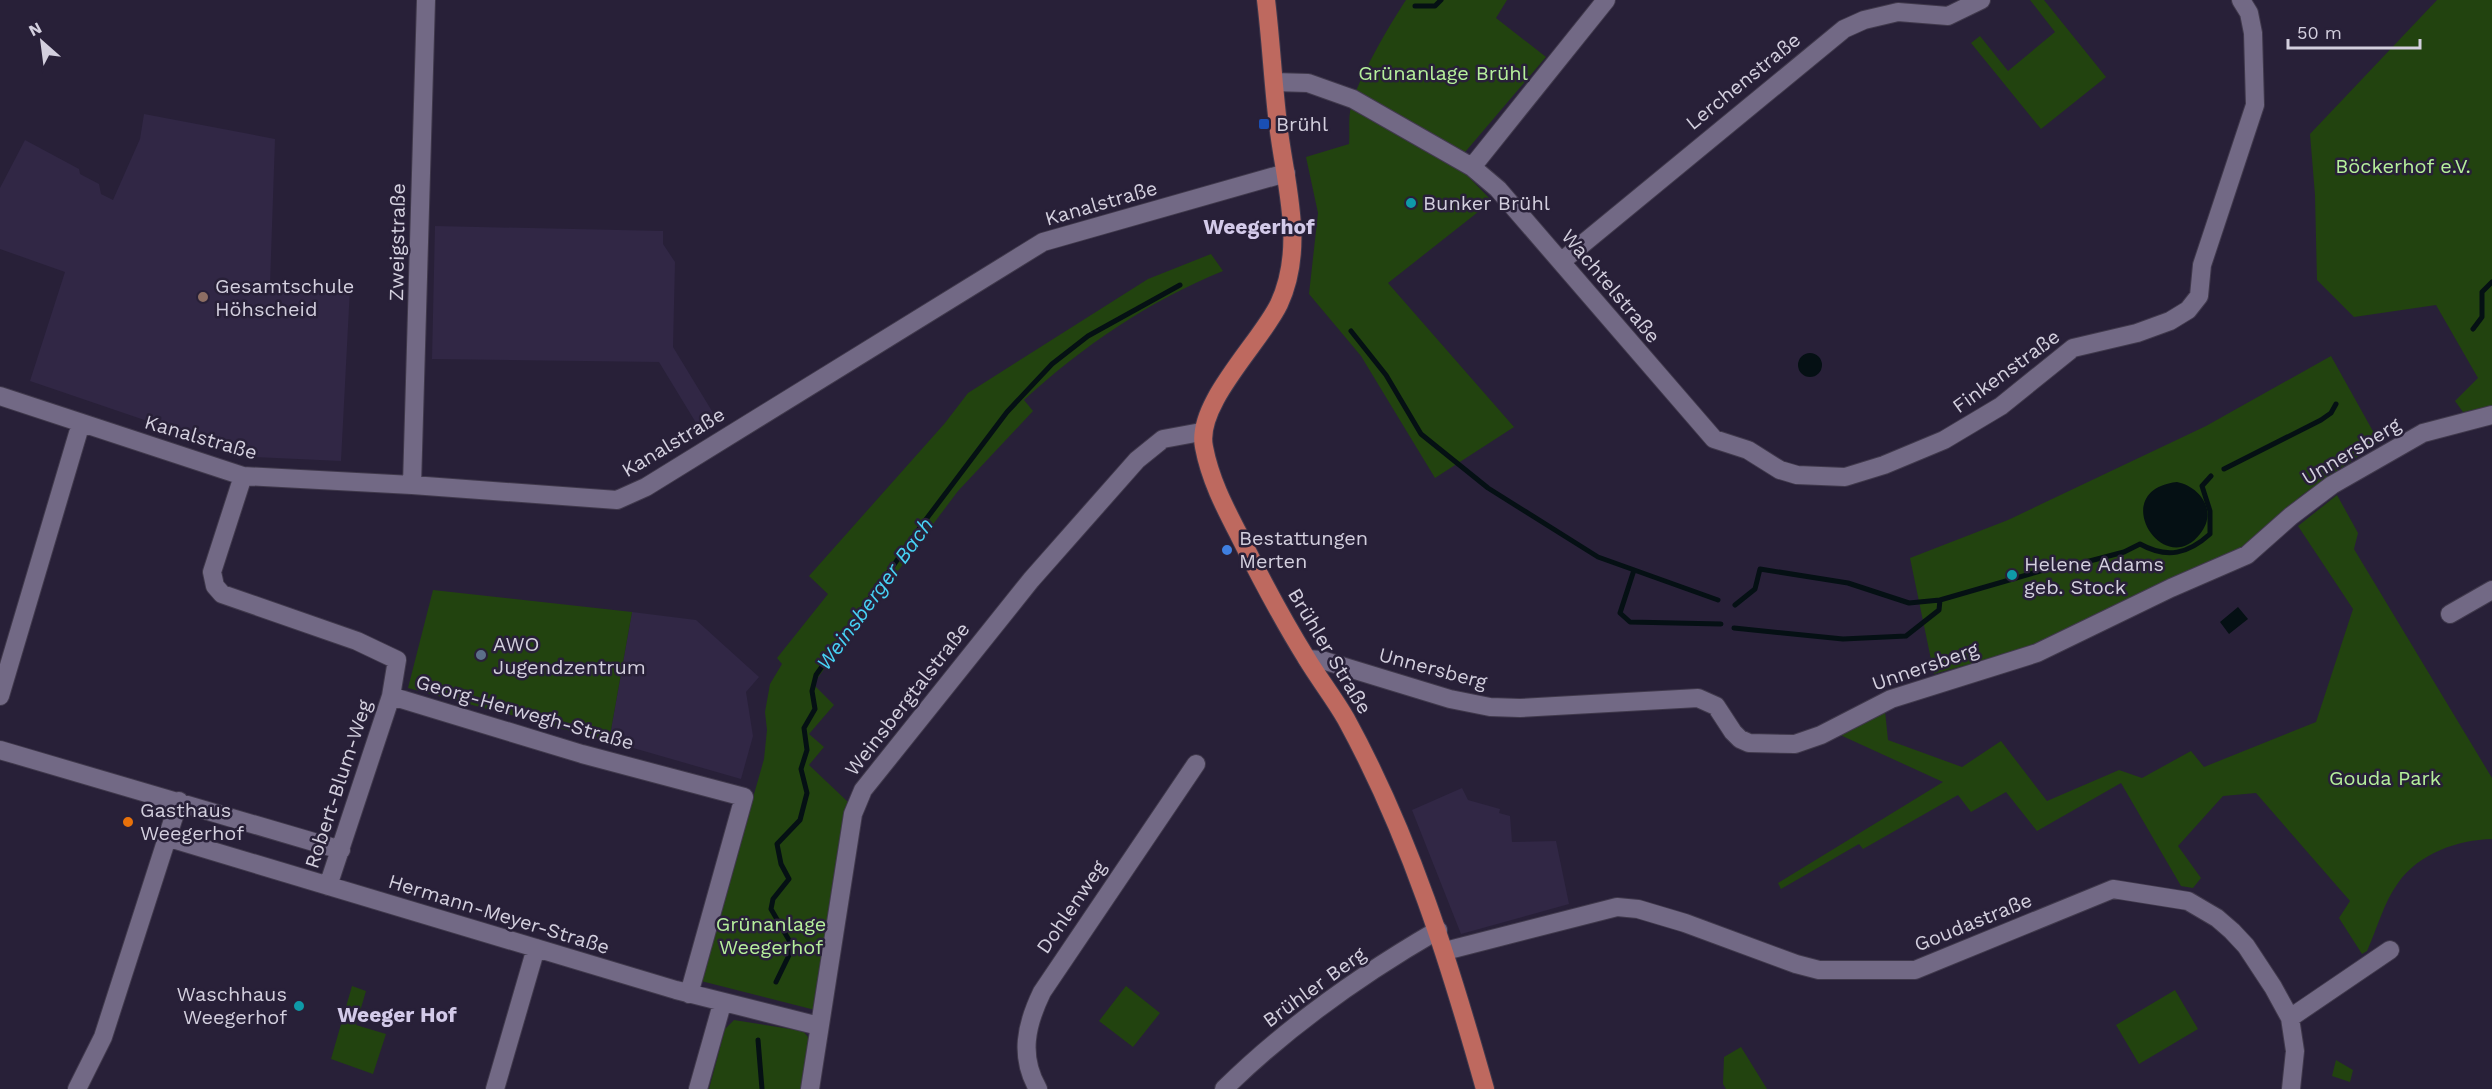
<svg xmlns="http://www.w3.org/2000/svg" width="2492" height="1089" viewBox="0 0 2492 1089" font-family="'Work Sans',sans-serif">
	<rect width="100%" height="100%" fill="#282038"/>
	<path fill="#312745" d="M 144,114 L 275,139 L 270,285 L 350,288 L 341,461 L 253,457 L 30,381 L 65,272 L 0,249 L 0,188 L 25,140 L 79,169 L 80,174 L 99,184 L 101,194 L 113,200 L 140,139 Z
		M 435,226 L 663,231 L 663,244 L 675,262 L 673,347 L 718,421 L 701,431 L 659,362 L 432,359 Z
		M 632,612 L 696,620 L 759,677 L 746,692 L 753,736 L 741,779 L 609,741 Z
		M 1462,788 L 1468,800 L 1500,809 L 1499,813 L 1510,816 L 1512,842 L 1556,841 L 1569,904 L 1461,934 L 1412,810 Z"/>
	<path fill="#22430f" d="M 1406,0 L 1507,0 L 1496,18 L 1546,57 L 1466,151 L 1457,165 L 1492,201 L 1388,283 L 1514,427 L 1435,478 L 1361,356 L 1309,294 L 1318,213 L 1306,157 L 1349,144 C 1350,132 1348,118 1351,107 C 1356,82 1391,22 1406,0 Z
		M 2030,0 L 2044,0 L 2106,77 L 2041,129 L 1971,43 L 1980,36 L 2008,71 L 2055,32 Z
		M 2437,0 L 2492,0 L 2492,406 L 2463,412 L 2455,401 L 2478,378 L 2436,305 L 2354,317 L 2317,280 L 2315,195 L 2310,134 Z
		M 1211,254 L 1223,271 C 1149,301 1083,346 1024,400 L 1033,411 L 958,491 L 813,684 L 834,705 L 809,734 L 824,747 L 809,765 L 848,802 L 815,1010 L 701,981 L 764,759 L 767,730 L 765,712 L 770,684 L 782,664 L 777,658 L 828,594 L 809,576 L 945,423 L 968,393 L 1148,279 Z
		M 2331,356 L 2379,442 L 2302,495 L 2244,547 L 2035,646 L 1934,674 L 1910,558 L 2008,520 L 2206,426 Z
		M 2337,495 L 2358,533 L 2354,549 L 2492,778 L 2492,839 C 2458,840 2419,853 2398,883 C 2384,902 2377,929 2367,951 L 2362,954 L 2339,918 L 2350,901 L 2256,793 L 2223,796 L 2178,846 L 2201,878 L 2193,888 L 2181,886 L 2121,783 L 2037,831 L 2006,792 L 1971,812 L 1958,795 L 1863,849 L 1859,844 L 1781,889 L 1778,883 L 1943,782 L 1838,734 L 1885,711 L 1888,740 L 1962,767 L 2001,741 L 2047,801 L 2119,770 L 2142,778 L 2191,751 L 2204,767 L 2316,722 L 2353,609 L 2298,526 Z
		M 433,590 L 632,612 L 609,741 L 408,688 Z
		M 352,986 L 366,991 L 356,1025 L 386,1034 L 373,1074 L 331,1059 Z
		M 1126,986 L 1160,1013 L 1133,1047 L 1099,1021 Z
		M 2175,990 L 2198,1029 L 2139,1064 L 2116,1025 Z
		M 734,1020 L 803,1031 L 808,1037 L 809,1043 L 802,1089 L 709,1089 L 725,1029 Z
		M 1741,1047 L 1767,1089 L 1726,1089 L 1723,1084 L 1724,1057 Z
		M 2336,1060 L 2353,1070 L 2350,1082 L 2332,1076 Z"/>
	<path fill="#051014" d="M1798 365a12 12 0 1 1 24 0a12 12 0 1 1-24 0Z
		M 2177,482 C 2201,487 2218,512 2200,534 C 2163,581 2106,490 2177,482 Z
		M 2238,607 L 2248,619 L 2229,634 L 2220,622 Z"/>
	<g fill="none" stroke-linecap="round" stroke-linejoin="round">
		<path stroke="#051014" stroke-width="5" d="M 1415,6 L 1435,6 L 1441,0
			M 2473,329 L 2482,317 L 2482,292 L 2492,282
			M 1351,331 L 1386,375 L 1421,434 L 1488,488 L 1598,557 L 1718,600
			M 2224,469 L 2321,420 L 2331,413 L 2336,404
			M 2082,563 L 2124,552 L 2140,544 C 2167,559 2188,554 2210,534 L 2210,511 L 2202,486 L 2211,476
			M 1634,570 L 1620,613 L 1630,622 L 1721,624
			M 1735,605 L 1755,589 L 1760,569 L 1848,583 L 1909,603 L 1940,600 L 2058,566
			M 1734,628 L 1843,639 L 1906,636 L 1939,610 L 1940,600
			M 776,982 L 793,947 L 771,909 L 773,899 L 789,879 L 781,864 L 777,844 L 800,820 L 807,793 L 801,769 L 807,750 L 804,728 L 815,709 L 812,691 L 816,675 L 924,522 L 1007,412 L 1052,364 L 1088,336 L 1180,285
			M 758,1040 L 762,1089"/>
		<g stroke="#40394c" stroke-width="20">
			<path id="minor" d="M 1274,82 L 1308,83 L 1353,99 L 1472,167 L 1498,189 L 1714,439 L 1748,450 L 1780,470 L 1797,475 L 1845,477 L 1884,465 L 1944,440 L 2001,406 L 2073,348 L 2137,333 L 2170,321 L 2188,310 L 2199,296 L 2202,265 L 2255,105 L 2253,33 L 2249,13 L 2241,0
				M 1472,167 L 1606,0
				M 1562,261 L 1844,29 L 1864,20 L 1898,12 L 1948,16 L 1981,0
				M 0,396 L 243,476 L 412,485 L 617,500 L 646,487 L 1043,242 L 1286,173
				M 243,476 L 212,572 L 215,586 L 222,594 L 357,641 L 397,660 L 391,696 L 328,886
				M 412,485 L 426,0
				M 2450,614 L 2492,590
				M 1307,659 L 1322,660 L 1450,699 L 1490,707 L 1520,708 L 1698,698 L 1716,706 L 1733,732 L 1740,739 L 1749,743 L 1795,744 L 1821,735 L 1891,699 L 2037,653 L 2171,588 L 2247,555 L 2291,516 L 2332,485 L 2423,433 L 2492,415
				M 0,696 L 81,423
				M 391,696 L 582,754 L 744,797 L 689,994
				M 0,750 L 341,850
				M 169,838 L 676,990 L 819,1026
				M 1445,951 L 1617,907 L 1638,909 L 1685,923 L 1796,964 L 1819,970 L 1915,970 L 2113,889 L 2188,901 L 2217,918 L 2232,931 L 2246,946 L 2273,987 L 2290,1018 L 2295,1051 L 2291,1089
				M 2290,1018 L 2390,950
				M 77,1089 L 103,1037 L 179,801
				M 495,1089 L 536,948
				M 698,1089 L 722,1004
				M 810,1089 L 853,814 L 863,790 L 1031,580 L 1137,460 L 1163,439 L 1201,432
				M 1038,1089 C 1019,1056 1026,1025 1042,992 L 1196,764
				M 1224,1089 C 1287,1027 1362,974 1438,930"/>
		</g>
		<g stroke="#40394c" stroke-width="20">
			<path id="major" d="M 1266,0 C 1271,41 1273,83 1278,124 C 1285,184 1306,246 1279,304 C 1261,342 1195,404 1204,447 C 1210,479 1224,506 1239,535 C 1260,577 1282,619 1307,659 C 1319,679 1334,698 1346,719 C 1410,836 1449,961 1485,1089"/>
		</g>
		<use href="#minor" stroke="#726985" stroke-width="18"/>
		<use href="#major" stroke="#be695f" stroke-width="18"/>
	</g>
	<rect fill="#1a4fb4" stroke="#282038" stroke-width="2" x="1258" y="118" width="12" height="12" rx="3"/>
	<g fill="#0f9aa8" stroke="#282038" stroke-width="2">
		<circle cx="1411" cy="203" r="6"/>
		<circle cx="2012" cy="575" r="6"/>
		<circle cx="299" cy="1006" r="6"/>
	</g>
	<circle fill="#8d6e63" stroke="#282038" stroke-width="2" cx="203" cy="297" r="6"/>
	<circle fill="#3f7fe0" stroke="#282038" stroke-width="2" cx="1227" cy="550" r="6"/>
	<circle fill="#5c6f8a" stroke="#282038" stroke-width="2" cx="481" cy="655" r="6"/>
	<circle fill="#e8710a" stroke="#282038" stroke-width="2" cx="128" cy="822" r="6"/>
	<g text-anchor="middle" stroke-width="5" stroke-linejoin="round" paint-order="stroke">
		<g font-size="20" fill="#b6f09c" stroke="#282038">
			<text x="1443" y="80">Grünanlage Brühl</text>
			<text x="2403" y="173">Böckerhof e.V.</text>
			<text x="2385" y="785">Gouda Park</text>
			<text x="771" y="931">Grünanlage<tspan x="771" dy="23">Weegerhof</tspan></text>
		</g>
		<g font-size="20" fill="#d3cfde" stroke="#282038">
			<text transform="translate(1743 81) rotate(-39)" y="7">Lerchenstraße</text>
			<text transform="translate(1101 203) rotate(-16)" y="7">Kanalstraße</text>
			<text transform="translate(397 242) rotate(-89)" y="7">Zweigstraße</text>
			<text transform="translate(1611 286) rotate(50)" y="7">Wachtelstraße</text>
			<text transform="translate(2006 371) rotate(-36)" y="7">Finkenstraße</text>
			<text transform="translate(201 437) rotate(16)" y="7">Kanalstraße</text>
			<text transform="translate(673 442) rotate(-31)" y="7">Kanalstraße</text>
			<text transform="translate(2351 451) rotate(-31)" y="7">Unnersberg</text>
			<text transform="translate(1330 651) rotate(59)" y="7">Brühler Straße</text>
			<text transform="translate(1925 666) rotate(-19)" y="7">Unnersberg</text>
			<text transform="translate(1433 668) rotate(15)" y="7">Unnersberg</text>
			<text transform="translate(907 699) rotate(-52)" y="7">Weinsbergtalstraße</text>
			<text transform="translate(525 712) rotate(16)" y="7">Georg-Herwegh-Straße</text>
			<text transform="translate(338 784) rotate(-72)" y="7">Robert-Blum-Weg</text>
			<text transform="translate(1071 907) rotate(-56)" y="7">Dohlenweg</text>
			<text transform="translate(499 914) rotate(17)" y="7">Hermann-Meyer-Straße</text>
			<text transform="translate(1973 922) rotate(-22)" y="7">Goudastraße</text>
			<text transform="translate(1314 987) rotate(-36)" y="7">Brühler Berg</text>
		</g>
		<g font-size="20" fill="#d3cfde" stroke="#282038" text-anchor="start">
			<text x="1276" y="131">Brühl</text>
			<text x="1423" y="210">Bunker Brühl</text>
			<text x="215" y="293">Gesamtschule<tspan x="215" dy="23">Höhscheid</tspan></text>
			<text x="1239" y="545">Bestattungen<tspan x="1239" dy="23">Merten</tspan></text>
			<text x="2024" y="571">Helene Adams<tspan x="2024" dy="23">geb. Stock</tspan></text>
			<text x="493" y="651">AWO<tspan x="493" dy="23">Jugendzentrum</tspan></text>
			<text x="140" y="817">Gasthaus<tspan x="140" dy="23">Weegerhof</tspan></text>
			<text x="287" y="1001" text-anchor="end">Waschhaus<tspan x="287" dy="23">Weegerhof</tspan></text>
		</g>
		<g font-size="21" font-weight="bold" fill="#d3cae9" stroke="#282038">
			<text x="1259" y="234">Weegerhof</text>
			<text x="397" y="1022">Weeger Hof</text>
		</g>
		<g font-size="21" font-style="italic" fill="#47d2f4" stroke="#282038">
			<text transform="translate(875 594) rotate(-54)" y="7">Weinsberger Bach</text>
		</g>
	</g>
	<g transform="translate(42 42) rotate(332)" stroke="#282038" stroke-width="4.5" paint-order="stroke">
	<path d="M0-4.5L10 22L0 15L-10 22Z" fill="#d3cfde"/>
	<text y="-9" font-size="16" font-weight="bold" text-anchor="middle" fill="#d3cfde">N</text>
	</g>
	<path d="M2288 39v9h132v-9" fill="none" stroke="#d3cfde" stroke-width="3"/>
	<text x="2297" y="39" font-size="18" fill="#d3cfde" stroke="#282038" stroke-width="4.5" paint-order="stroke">50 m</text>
</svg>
